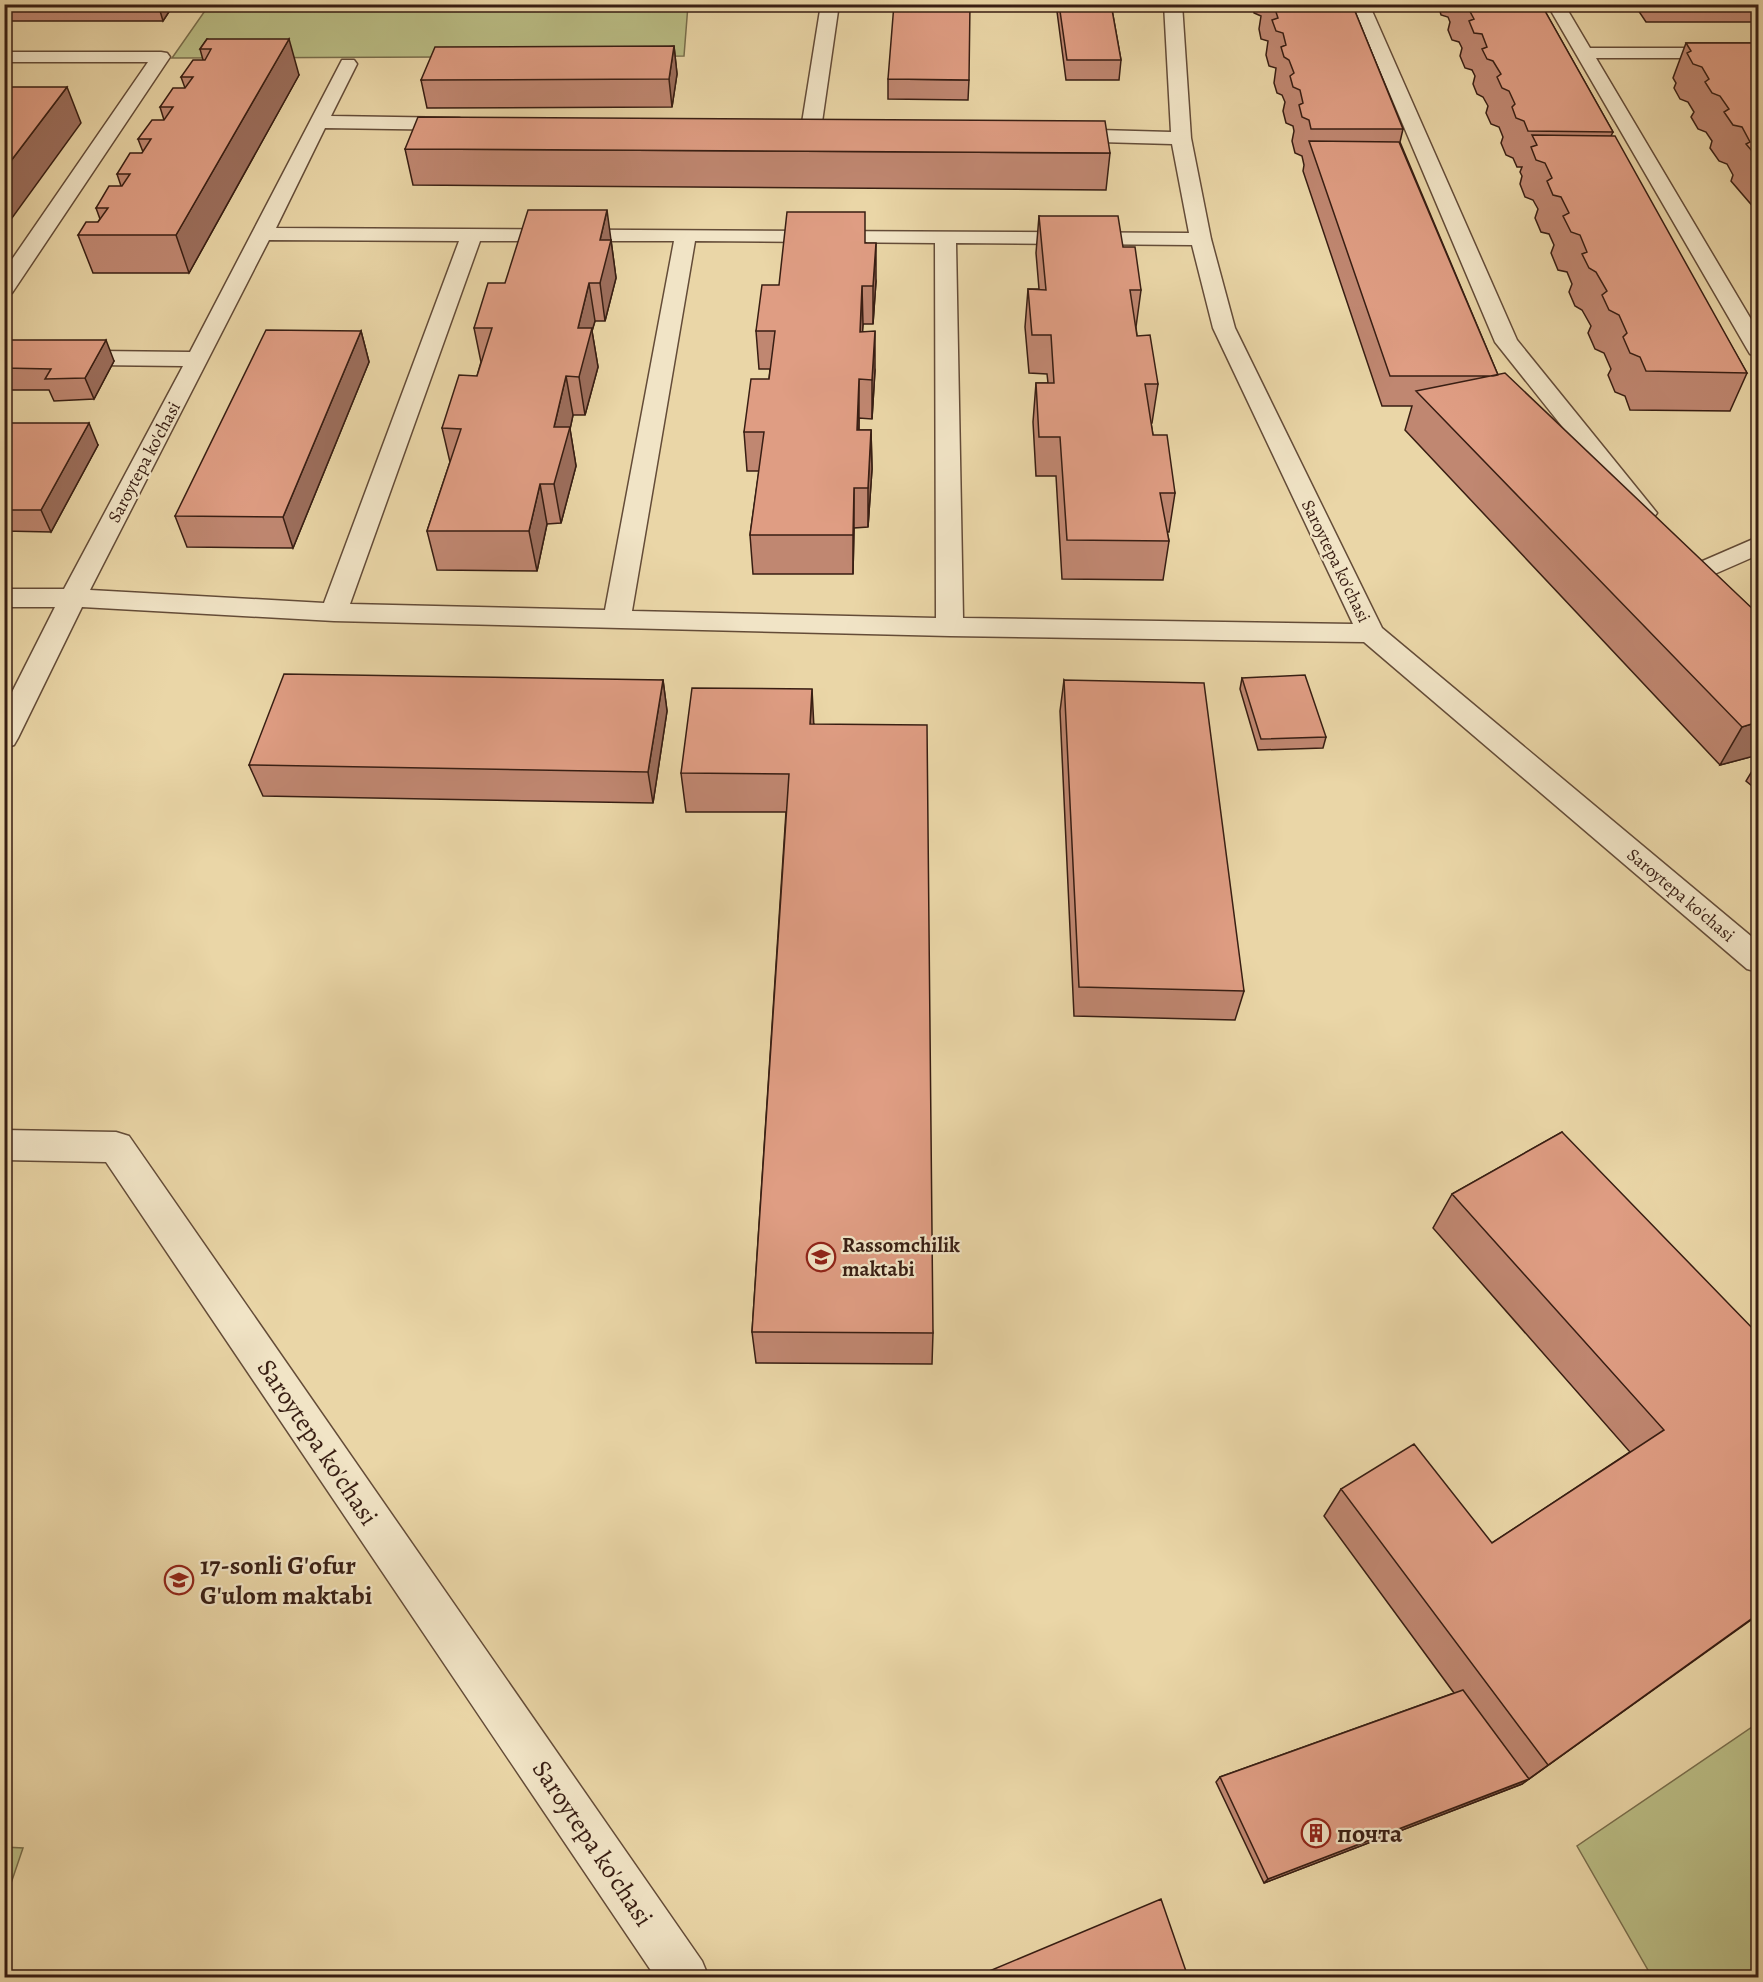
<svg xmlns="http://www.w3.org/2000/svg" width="1763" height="1982" viewBox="0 0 1763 1982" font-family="Alegreya,serif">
	<rect width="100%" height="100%" fill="#ead6a7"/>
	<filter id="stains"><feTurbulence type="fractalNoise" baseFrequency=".00333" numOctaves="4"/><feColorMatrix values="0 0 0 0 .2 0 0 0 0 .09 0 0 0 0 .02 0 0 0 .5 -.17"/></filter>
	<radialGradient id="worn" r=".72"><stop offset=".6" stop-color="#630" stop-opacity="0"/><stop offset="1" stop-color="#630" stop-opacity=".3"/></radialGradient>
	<path fill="#babd85" stroke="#796e4c" stroke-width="1.5" d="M 209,5 L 688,5 L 684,56 L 172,58 Z
		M 1758,1723 L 1758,1977 L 1652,1977 L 1577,1846 Z
		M 4,1847 L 23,1848 L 5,1901 L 4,1901 Z"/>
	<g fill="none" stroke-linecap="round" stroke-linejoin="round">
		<g stroke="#644c38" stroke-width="3">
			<path id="lane" d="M 821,4 L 839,4 L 821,129 L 818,133 L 804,133 L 801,129 Z
				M 1164,4 L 1182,4 L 1191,138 L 1211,239 L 1235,328 L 1382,628 L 1758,942 L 1758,972 L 1747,969 L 1364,642 L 950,636 L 334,621 L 82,607 L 18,738 L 14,745 L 4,748 L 4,708 L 55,607 L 4,607 L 4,589 L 64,589 L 183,366 L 4,364 L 4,350 L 190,352 L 342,60 L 354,60 L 357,64 L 331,116 L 459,118 L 466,120 L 469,124 L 466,128 L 459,130 L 325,128 L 276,228 L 1189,233 L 1172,144 L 1063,141 L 1056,139 L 1053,135 L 1056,131 L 1063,129 L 1171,132 ZM 269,240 L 459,241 L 324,603 L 90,590 ZM 480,241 L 674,241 L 605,610 L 350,604 ZM 695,241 L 935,243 L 936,618 L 632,611 ZM 956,243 L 1192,245 L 1213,328 L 1353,624 L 963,618 Z
				M 1352,4 L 1369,4 L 1517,340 L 1653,508 L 1657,513 L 1653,518 L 1644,521 L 1635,518 L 1495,342 Z
				M 1547,4 L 1564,4 L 1590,48 L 1758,48 L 1758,58 L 1596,58 L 1758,331 L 1758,356 L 1750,354 L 1747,349 Z
				M 4,52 L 161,52 L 167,53 L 170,57 L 12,293 L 4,294 L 4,271 L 148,62 L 4,62 Z
				M 1758,537 L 1758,555 L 1694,583 L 1685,581 L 1665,555 L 1669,549 C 1684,545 1689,551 1698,563 Z
				M 4,1130 L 116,1132 L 129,1136 L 702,1961 L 709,1978 L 656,1978 L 106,1162 L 4,1160 Z"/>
		</g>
		<use href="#lane" fill="#f1e4c6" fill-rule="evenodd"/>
	</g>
	<path fill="#c08771" stroke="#381e13" stroke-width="1.5" d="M 4,4 L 174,4 L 163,21 L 4,21 Z
		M 1056,4 L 1111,4 L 1121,60 L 1119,80 L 1066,80 Z
		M 1253,4 L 1352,4 L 1403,129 L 1400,142 L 1498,375 L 1758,614 L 1758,755 L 1720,765 L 1405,430 L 1412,406 L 1382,406 L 1303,171 L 1304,165 L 1302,156 L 1295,153 L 1292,141 L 1294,131 L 1293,126 L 1286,123 L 1283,111 L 1285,102 L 1282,95 L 1277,93 L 1274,83 L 1276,68 L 1269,66 L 1266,55 L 1268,41 L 1261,39 L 1259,29 L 1261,16 L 1254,13 Z
		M 1438,4 L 1541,4 L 1613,132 L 1611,136 L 1747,373 L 1730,411 L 1630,410 L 1625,396 L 1615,392 L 1608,375 L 1611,369 L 1604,353 L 1595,349 L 1588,333 L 1591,326 L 1582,310 L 1575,306 L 1569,292 L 1572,284 L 1567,272 L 1558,270 L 1551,253 L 1554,245 L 1549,234 L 1541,232 L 1535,218 L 1538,209 L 1533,200 L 1525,197 L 1520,184 L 1522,176 L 1520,172 L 1522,167 L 1517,167 L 1513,158 L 1506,155 L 1501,143 L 1503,137 L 1499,127 L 1491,124 L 1486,113 L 1488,106 L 1483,97 L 1477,94 L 1473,84 L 1475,76 L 1472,70 L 1465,68 L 1460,56 L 1462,48 L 1459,42 L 1452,40 L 1448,30 L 1450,22 L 1448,17 L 1441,15 Z
		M 1634,4 L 1758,4 L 1758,22 L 1646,22 Z
		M 207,39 L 299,75 L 189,273 L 93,273 L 78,235 L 98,222 L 100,219 L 96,208 L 121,186 L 117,174 L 143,152 L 138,139 L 164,120 L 160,107 L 185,88 L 181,77 L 203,60 L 200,49 Z
		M 1686,43 L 1758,43 L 1758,224 L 1753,214 L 1755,209 L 1731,181 L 1733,175 L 1727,164 L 1719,161 L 1710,148 L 1712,141 L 1706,132 L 1698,129 L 1691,117 L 1694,112 L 1688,102 L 1680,99 L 1674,88 L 1676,83 L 1673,78 Z
		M 674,46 L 677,74 L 672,107 L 427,108 L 421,80 Z
		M 888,79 L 969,80 L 968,100 L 888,99 Z
		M 405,149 L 1110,153 L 1106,190 L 413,185 Z
		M 1039,216 L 1123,247 L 1141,290 L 1136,327 L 1137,336 L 1158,384 L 1152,423 L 1151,423 L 1153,435 L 1175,493 L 1169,532 L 1167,532 L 1169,541 L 1163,580 L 1062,579 L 1056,476 L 1036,476 L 1033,422 L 1036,383 L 1048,383 L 1047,374 L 1029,373 L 1025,327 L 1028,289 L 1039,289 L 1036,253 Z
		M 611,240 L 616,278 L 605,321 L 595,321 L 592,331 L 598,367 L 585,415 L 573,415 L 570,429 L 576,466 L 561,523 L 547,524 L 537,571 L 437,570 L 427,531 L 450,462 L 442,428 L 477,376 L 481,362 L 474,328 L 505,283 Z
		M 866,243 L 876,281 L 873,324 L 863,324 L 862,332 L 875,370 L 872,419 L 859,418 L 859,430 L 871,430 L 872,469 L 868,527 L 854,528 L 853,574 L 753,574 L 750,535 L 759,471 L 747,471 L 744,432 L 769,379 L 770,369 L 759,369 L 756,331 L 779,285 Z
		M 361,331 L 369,362 L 293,548 L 187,547 L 175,516 Z
		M 4,340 L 114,361 L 94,399 L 54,401 L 49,390 L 4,390 Z
		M 4,423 L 98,445 L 51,532 L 4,531 Z
		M 1758,561 L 1758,577 L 1752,573 Z
		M 1242,678 L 1326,737 L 1323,748 L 1258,750 L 1240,689 Z
		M 663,680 L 667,711 L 653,803 L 263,796 L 249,765 Z
		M 1064,680 L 1244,991 L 1235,1020 L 1074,1016 L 1060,711 Z
		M 814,724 L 933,1333 L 932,1364 L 756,1363 L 752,1332 L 786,812 L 686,812 L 681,773 Z
		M 1758,761 L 1758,791 L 1746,781 Z
		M 1562,1132 L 1758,1615 L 1522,1784 L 1264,1883 L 1216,1782 L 1220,1777 L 1454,1693 L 1324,1516 L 1341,1489 L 1492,1543 L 1630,1452 L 1433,1228 L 1452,1194 Z"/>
	<path fill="#9c6e5c" stroke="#381e13" stroke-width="1.5" d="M 158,4 L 174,4 L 163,21 Z
		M 289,39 L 299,75 L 189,273 L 176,235 Z
		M 674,46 L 677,74 L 672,107 L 669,79 Z
		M 67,87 L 81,123 L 4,229 L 4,170 Z
		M 607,210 L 616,278 L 605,321 L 600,283 L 600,240 Z
		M 876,243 L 876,281 L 873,324 L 873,286 Z
		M 589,283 L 595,321 L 592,331 L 598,367 L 585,415 L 579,377 L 578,328 Z
		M 862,286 L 863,324 L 861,370 L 860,332 Z
		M 361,331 L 369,362 L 293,548 L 283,517 Z
		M 875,331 L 875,370 L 872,419 L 872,380 Z
		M 106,340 L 114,361 L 94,399 L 85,378 Z
		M 566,376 L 573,415 L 570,429 L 576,466 L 561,523 L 554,484 L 554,427 Z
		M 859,379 L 859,418 L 858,469 L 857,430 Z
		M 89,423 L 98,445 L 51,532 L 41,510 Z
		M 871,430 L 872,469 L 868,527 L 868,488 Z
		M 540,484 L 547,524 L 537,571 L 529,531 Z
		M 854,488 L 854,528 L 853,574 L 853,535 Z
		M 663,680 L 667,711 L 653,803 L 648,772 Z
		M 812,689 L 814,728 L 810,724 Z
		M 1758,722 L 1758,755 L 1720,765 L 1742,727 Z
		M 1758,1614 L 1522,1784 L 1264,1883 L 1268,1879 L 1529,1779 Z"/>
	<path fill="#df9d83" stroke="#381e13" stroke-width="1.5" d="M 894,4 L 970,4 L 969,80 L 888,79 Z
		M 1059,4 L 1111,4 L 1121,60 L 1067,60 Z
		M 1268,4 L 1352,4 L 1403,129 L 1311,129 L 1309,120 L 1302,117 L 1299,105 L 1303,103 L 1300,90 L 1293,87 L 1290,76 L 1294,73 L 1289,60 L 1284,57 L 1281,47 L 1286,45 L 1283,33 L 1276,31 L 1272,20 L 1278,18 L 1274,6 Z
		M 1461,4 L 1541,4 L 1613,132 L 1528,131 L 1524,121 L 1516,118 L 1512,107 L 1515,104 L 1509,91 L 1502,88 L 1497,77 L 1501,74 L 1493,61 L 1487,59 L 1482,49 L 1487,47 L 1482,34 L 1474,33 L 1469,21 L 1474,19 L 1468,8 L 1461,6 Z
		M 207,39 L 289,39 L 176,235 L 78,235 L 86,222 L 98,222 L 108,208 L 96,208 L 109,186 L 122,186 L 130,174 L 117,174 L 130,153 L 142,153 L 151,139 L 138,139 L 152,120 L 164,120 L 173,107 L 160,107 L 173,88 L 185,88 L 193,77 L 181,77 L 193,60 L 205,60 L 211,49 L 200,49 Z
		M 1686,43 L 1758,43 L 1758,158 L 1746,144 L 1750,142 L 1742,127 L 1733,125 L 1724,112 L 1729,109 L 1720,96 L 1712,93 L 1705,82 L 1709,79 L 1702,67 L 1693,64 L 1687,53 L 1691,51 Z
		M 674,46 L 669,79 L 421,80 L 435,47 Z
		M 4,87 L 67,87 L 4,170 Z
		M 418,117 L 1105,121 L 1110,153 L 405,149 Z
		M 1532,135 L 1615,136 L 1747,373 L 1646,371 L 1640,357 L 1630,353 L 1623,337 L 1627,333 L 1619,315 L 1609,310 L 1602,295 L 1607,291 L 1596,272 L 1589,268 L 1582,254 L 1587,252 L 1580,235 L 1571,232 L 1563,216 L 1569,213 L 1561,197 L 1553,195 L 1547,181 L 1552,178 L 1545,163 L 1536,160 L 1531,147 L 1537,145 Z
		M 1309,141 L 1399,142 L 1498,375 L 1493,376 L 1390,376 Z
		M 528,210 L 607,210 L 600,240 L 611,240 L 600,283 L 589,283 L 578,328 L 592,328 L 579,377 L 566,376 L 554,427 L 570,427 L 554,484 L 540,484 L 529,531 L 427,531 L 461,429 L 442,428 L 459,375 L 477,376 L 492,328 L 474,328 L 488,283 L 505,283 Z
		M 787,212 L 865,212 L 865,243 L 876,243 L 873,286 L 862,286 L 860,332 L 875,331 L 872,380 L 859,379 L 857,430 L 871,430 L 868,488 L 854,488 L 853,535 L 750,535 L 764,432 L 744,432 L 751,379 L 769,379 L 775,331 L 756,331 L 762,285 L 779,285 Z
		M 1039,216 L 1118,216 L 1123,247 L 1135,247 L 1141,290 L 1130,290 L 1137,336 L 1150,335 L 1158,384 L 1145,384 L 1153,435 L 1167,435 L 1175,493 L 1160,493 L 1169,541 L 1067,540 L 1060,437 L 1039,437 L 1036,383 L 1054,383 L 1051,335 L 1032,335 L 1028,289 L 1046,290 Z
		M 266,330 L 361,331 L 283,517 L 175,516 Z
		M 4,340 L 106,340 L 85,378 L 45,379 L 51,369 L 4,368 Z
		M 1505,373 L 1758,614 L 1758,722 L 1742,727 L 1416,391 Z
		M 4,423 L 89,423 L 41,510 L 4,510 Z
		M 284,674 L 663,680 L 648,772 L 249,765 Z
		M 1305,675 L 1326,737 L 1261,739 L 1242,678 Z
		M 1064,680 L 1204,683 L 1244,991 L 1079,987 Z
		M 692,688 L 812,689 L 810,724 L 927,725 L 933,1333 L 752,1332 L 789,774 L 681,773 Z
		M 1562,1132 L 1758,1334 L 1758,1614 L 1548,1765 L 1341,1489 L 1414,1444 L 1492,1543 L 1664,1430 L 1452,1194 Z
		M 1463,1690 L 1529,1779 L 1268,1879 L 1220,1777 Z
		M 1161,1899 L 1188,1977 L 981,1977 L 980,1975 Z"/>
	<defs>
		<g id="university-ring" transform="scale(1.5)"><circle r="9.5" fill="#f1e4c6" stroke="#8f2418" stroke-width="1.5"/><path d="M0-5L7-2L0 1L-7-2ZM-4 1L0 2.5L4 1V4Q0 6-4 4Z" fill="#8f2418"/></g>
		<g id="school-ring" transform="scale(1.5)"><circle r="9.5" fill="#f1e4c6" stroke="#8f2418" stroke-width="1.5"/><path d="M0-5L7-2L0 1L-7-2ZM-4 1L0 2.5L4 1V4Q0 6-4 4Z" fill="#8f2418"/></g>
		<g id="building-ring" transform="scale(1.5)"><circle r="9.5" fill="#f1e4c6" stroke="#8f2418" stroke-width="1.5"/><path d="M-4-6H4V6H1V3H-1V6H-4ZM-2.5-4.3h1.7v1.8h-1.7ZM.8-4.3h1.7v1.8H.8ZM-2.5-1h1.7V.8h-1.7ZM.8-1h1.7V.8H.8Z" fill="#8f2418"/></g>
	</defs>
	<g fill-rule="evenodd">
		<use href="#university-ring" x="821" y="1257"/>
		<use href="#school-ring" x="179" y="1580"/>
		<use href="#building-ring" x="1316" y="1833"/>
	</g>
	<g text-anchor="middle" stroke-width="4.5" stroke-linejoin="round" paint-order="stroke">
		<g font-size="18" fill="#381e13" stroke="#f1e4c6">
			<text transform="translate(144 462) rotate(-62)" y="6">Saroytepa ko'chasi</text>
			<text transform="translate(1336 561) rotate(64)" y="6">Saroytepa ko'chasi</text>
			<text transform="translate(1681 895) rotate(40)" y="6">Saroytepa ko'chasi</text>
		</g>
		<g font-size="21" font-weight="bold" fill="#381e13" stroke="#f1e4c6" text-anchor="start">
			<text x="842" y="1252">Rassomchilik<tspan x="842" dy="24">maktabi</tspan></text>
		</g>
		<g font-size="26" fill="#381e13" stroke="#f1e4c6">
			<text transform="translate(318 1442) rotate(56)" y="9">Saroytepa ko'chasi</text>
			<text transform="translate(593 1843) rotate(56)" y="9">Saroytepa ko'chasi</text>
		</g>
		<g font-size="26" font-weight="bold" fill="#381e13" stroke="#f1e4c6" text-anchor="start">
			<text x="200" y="1574">17-sonli G'ofur<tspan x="200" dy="30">G'ulom maktabi</tspan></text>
			<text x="1337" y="1842">почта</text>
		</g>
	</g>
	<rect width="1763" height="1982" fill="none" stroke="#ead6a7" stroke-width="24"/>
	<rect x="6" y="6" width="1751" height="1970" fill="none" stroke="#381e13" stroke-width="3"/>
	<rect x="12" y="12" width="1739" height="1958" fill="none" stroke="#381e13" stroke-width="1.5"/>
	<rect width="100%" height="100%" filter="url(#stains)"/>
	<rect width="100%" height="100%" fill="url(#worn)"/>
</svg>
